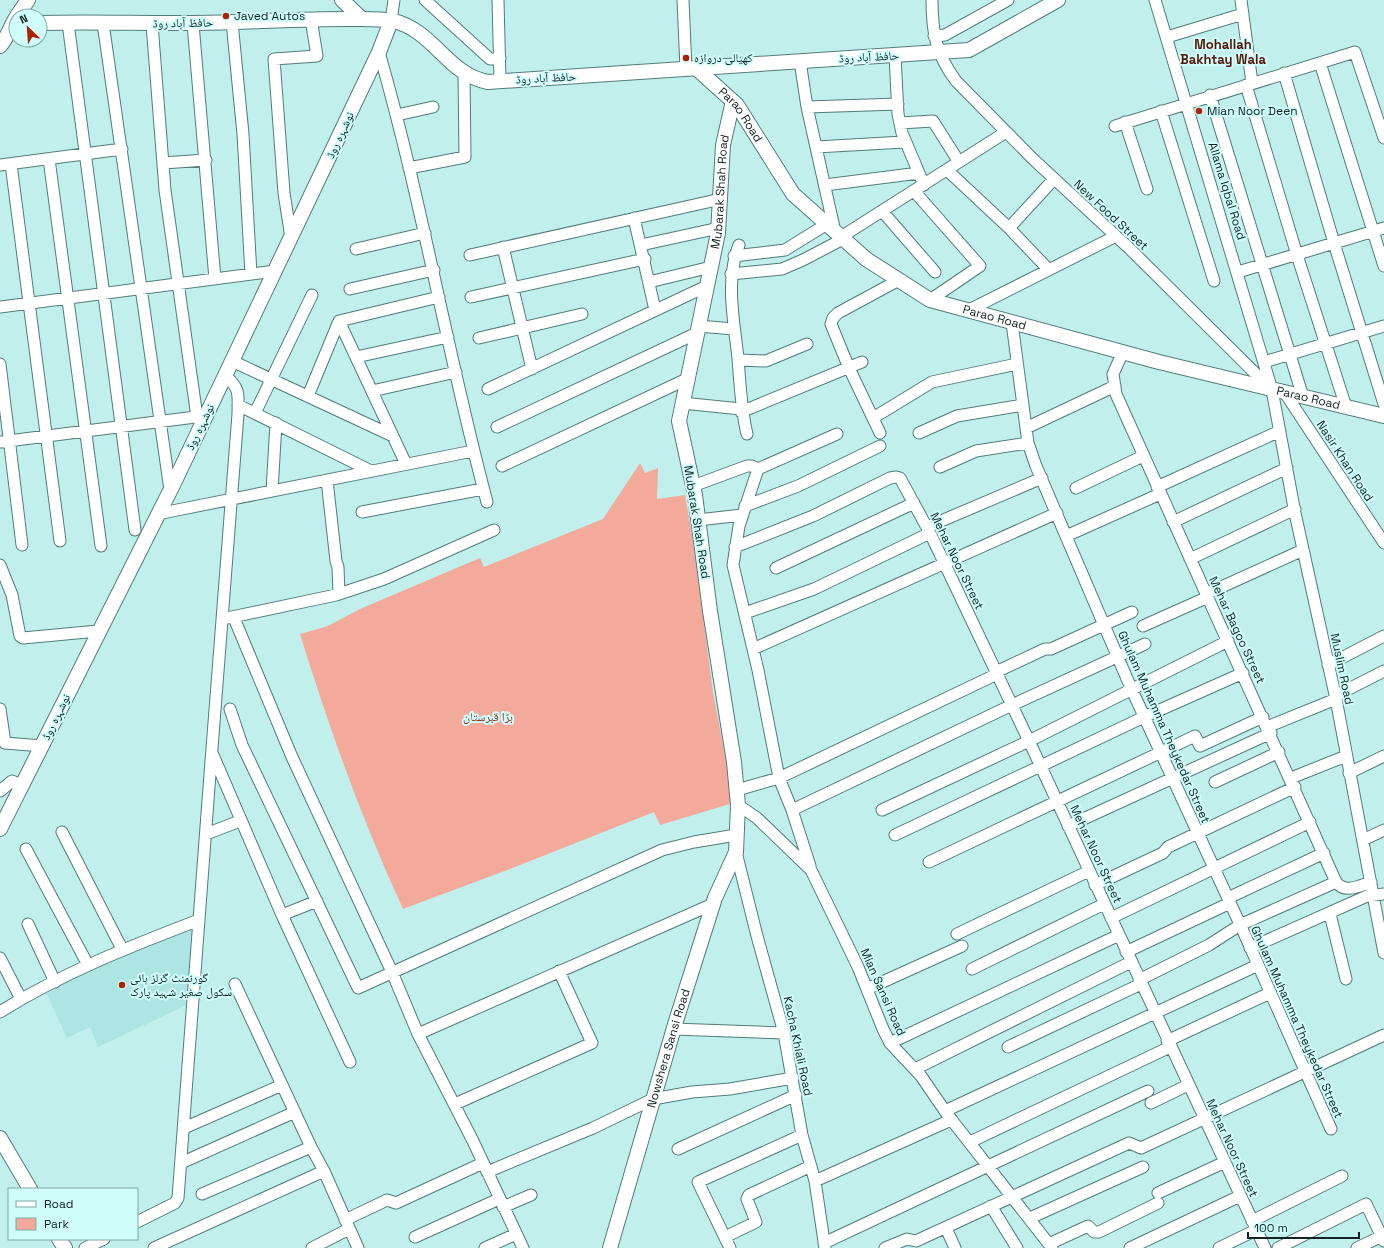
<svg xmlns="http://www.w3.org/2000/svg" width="1384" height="1248" viewBox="0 0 1384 1248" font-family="'Space Grotesk','Noto Naskh Arabic',sans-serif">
	<rect width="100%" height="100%" fill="#c1f0ec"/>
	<path fill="#ace5e1" d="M 199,920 L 193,1002 L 98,1047 L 90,1027 L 67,1038 L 44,988 Z"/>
	<path fill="#f4aa9b" d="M 640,463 L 645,473 L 658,468 L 657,499 L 685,495 L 692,534 L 713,692 L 728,772 L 730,804 L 660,825 L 654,812 L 515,867 L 403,909 C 362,820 329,728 300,634 L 328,626 L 360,609 L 480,558 L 484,567 L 603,519 Z"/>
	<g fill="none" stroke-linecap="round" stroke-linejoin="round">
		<g stroke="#507c79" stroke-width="13">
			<path id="minor" d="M 425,0 L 490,59 L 500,58
				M 498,0 L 500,81
				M 683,0 L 686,69
				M 932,0 C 932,33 936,54 956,81 L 1033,159 L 1130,249 L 1272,390
				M 1155,0 L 1272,390 L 1295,513 L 1336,699 L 1384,953
				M 1241,0 L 1252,83
				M 391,21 L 394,0
				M 232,22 L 243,134 L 251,274
				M 68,23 L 135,530
				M 103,23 L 170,490
				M 152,24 L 165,190 L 197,417
				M 193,24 L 215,279
				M 934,36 L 945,35 L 1008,0
				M 1167,37 L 1243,14
				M 379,52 C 422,201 447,353 487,502
				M 895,56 L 898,114 L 902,133 L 924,185
				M 800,61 L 807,107 L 835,232
				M 1320,63 L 1384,266
				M 1284,73 L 1334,243 L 1384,404
				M 1246,85 L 1297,255 L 1346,407
				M 1210,95 L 1303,397
				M 807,107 L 898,104
				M 1161,111 L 1214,281
				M 397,115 L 433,107
				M 1125,122 L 1147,189
				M 900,123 L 933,121 L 959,162
				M 1115,126 L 1355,52 L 1384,138
				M 816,147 L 904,142
				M 49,159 L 101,546
				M 163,163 L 206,160
				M 11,164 L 60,541
				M 0,165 L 122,149
				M 409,168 L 465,157 L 464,74
				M 947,170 L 1009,228 L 1048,269
				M 825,185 L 919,173
				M 914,191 L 980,266 L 930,300
				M 882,211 L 935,272
				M 634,218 L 655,310
				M 1009,228 L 1054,179
				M 841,237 L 1006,132
				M 291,238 L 284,193 L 274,59 L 317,56 L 311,19
				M 641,245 L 719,228
				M 739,245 C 725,280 734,321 738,358 C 740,384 741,409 747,434
				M 503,247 L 532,369
				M 356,249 L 425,233
				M 470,255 L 721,199
				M 734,256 L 785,250 L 827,224
				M 1238,272 L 1384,228
				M 731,274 L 782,269 L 803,260 L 843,239
				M 649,282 L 711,267
				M 350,289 L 434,270
				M 471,297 L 645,259
				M 0,307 L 275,271
				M 967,311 L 1116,236
				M 339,321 L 439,297
				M 1012,323 L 1028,443 L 1036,466 L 1131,688 L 1244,933 L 1331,1129
				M 698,326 L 734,329
				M 479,338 L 582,314
				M 1123,352 L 1113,374 L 1116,394 L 1336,882 C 1345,894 1359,886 1371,882
				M 356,357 L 448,337
				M 738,360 L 766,361 L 807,344
				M 232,361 L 393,436
				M 1264,362 L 1384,326
				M 0,364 L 22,545
				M 488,389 L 707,286
				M 372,391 L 456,372
				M 1285,393 L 1384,543
				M 308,396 L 339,321 L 406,464
				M 682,403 L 741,409
				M 238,405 L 371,471
				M 741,412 L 862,362
				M 255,413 L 312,295
				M 873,418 L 932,382 L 1017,364
				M 497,427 L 697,333
				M 1026,428 L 1115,386
				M 880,433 L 849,368 L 831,324 L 833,318 L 838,313 L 899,280
				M 919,433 L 957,416 L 1023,405
				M 0,442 L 203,416
				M 502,466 L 687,379
				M 940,467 L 976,451 L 1028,443
				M 327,480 L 336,561 L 338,567 L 339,594
				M 693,486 L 747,466 L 752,466 L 758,469
				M 1157,487 L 1280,431
				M 1076,488 L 1143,456
				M 272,491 L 276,423
				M 745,506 L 798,486 L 880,446
				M 362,512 L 483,489
				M 157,514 L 473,451
				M 698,520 L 742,515
				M 1173,522 L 1287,468
				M 927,527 L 1042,478
				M 1066,536 L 1160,494
				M 735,547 L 813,516 L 890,478 L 896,477 L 900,478 L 930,533 L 1029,741 L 1265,1248
				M 1190,559 L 1295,509
				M 0,565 L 12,595 L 20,636 L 23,638 L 98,631
				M 776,568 L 914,503
				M 1206,594 L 1303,550
				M 745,613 L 814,589 L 930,533
				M 227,618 L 336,595 L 384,579 L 494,530
				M 234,618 L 292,757 L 392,972 L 418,1034 L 473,1141 L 523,1248
				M 1143,626 L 1208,597
				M 753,649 L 1057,513
				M 1328,665 L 1384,636
				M 1335,696 L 1384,671
				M 0,709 L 5,743 L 42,746
				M 230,709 L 242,745 L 358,988 L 662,850 L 694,842 L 736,835
				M 1267,727 L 1336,699
				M 213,755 L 282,915 L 350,1062
				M 1349,773 L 1384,756
				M 1291,778 L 1346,756
				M 1215,782 L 1279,752
				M 737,790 L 779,778 L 993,676 L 996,672 L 1045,649 L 1051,649 L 1132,612
				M 0,791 L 12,781 L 22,786
				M 738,805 L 757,818 L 811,870 L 858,967 L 883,1029 L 890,1043 L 921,1076 L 947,1114 L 1052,1248
				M 792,810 L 1012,705 L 1145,644
				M 882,810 L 1029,741 L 1228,641
				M 1068,826 L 1271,733
				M 62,832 L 122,949
				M 206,834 L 240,821
				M 895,835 L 1144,717 L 1243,673
				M 1363,840 L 1384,830
				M 26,849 L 88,965
				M 736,852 L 757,936 L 784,1033 L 802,1135 L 815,1181 L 825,1248
				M 929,862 L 1195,736 L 1200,746 L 1263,717
				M 810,866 L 792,810 L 779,778 L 758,670 L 733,565 L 739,526 L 758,469 L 837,434
				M 1095,885 L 1163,853 L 1168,847 L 1295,787
				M 1228,898 L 1324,853
				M 1330,914 L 1346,979
				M 282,915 L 317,901
				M 1111,918 L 1310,822
				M 28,924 L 55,982
				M 957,934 L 1089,871
				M 1250,948 L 1367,896 L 1384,894
				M 1126,952 L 1230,903
				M 0,958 L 21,999
				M 972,969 L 1104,904
				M 1139,980 L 1209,945 L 1240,925 L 1336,882
				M 235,984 L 311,1147 L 324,1171 L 358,1248
				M 867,989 L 962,946
				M 0,1012 C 62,973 131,946 199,920
				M 673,1029 L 784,1033
				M 418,1034 L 713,904
				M 1167,1041 L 1270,993
				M 890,1043 L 1119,935
				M 1008,1047 L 1141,984
				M 915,1069 L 1131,962
				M 1151,1103 L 1188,1085
				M 455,1104 L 592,1043 L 559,971
				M 945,1111 L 1258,965
				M 184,1128 L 282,1085
				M 970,1142 L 1170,1047
				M 678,1149 L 796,1095
				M 181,1163 L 295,1112
				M 487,1172 L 593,1128 L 653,1099 L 692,1092 L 730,1089 L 793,1078
				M 815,1181 L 951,1120
				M 1158,1193 L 1225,1162
				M 202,1194 L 311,1147
				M 991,1206 L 1017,1248
				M 503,1207 L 531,1195
				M 1030,1218 L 1143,1167
				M 345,1220 L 387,1200 L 396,1203 L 483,1163
				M 1252,1221 L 1342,1176
				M 137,1222 L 175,1203 L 178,1198 C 199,937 216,675 238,414 C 238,396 241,388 225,376
				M 946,1228 L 955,1248
				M 415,1237 L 499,1199
				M 725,1237 L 756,1222 L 747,1199 L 749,1195 L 811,1166
				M 824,1243 L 1148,1091
				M 1049,1244 L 1088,1226 L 1094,1232 L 1099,1232 L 1158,1203
				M 85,1248 L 104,1239
				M 154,1248 L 324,1171
				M 312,1248 L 349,1229
				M 485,1248 L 516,1234
				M 730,1248 L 698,1182 L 802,1135
				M 885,1248 L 907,1239 L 916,1241 L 1129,1143 L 1141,1148 L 1384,1035
				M 1130,1248 L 1240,1196
				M 1219,1248 L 1256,1230
				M 1278,1248 L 1366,1204 L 1384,1241
				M 1357,1248 L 1382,1236"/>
		</g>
		<g stroke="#507c79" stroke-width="16">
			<g id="major">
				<path d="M 342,0 L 362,19"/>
				<path d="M 17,16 L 28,0"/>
				<path d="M 40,23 C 105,21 169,25 234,22 C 271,21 308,19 345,19 C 361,19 378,18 394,21 C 434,31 448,75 488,82 L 969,50 L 1058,0"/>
				<path d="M 0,46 C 8,37 10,27 16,18"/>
				<path id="s1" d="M 696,68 L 737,105 L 793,194 L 866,259 L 930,300 L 1159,362 L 1384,416"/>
				<path d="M 0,829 L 173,485 L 379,52 L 391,21"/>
				<path d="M 0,1138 L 30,1189"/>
				<path d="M 59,1239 L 65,1248"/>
				<path id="s2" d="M 610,1248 L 676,1021 L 715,898 L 736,852 L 738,805 L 734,762 L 710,611 L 695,495 L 679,421 L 718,233 L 723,145 L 733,101"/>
			</g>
		</g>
		<use href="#minor" stroke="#fff" stroke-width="11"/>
		<use href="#major" stroke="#fff" stroke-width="14"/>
	</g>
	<g fill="#af2104" stroke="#cefdfa" stroke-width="1.5">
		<circle cx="226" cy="16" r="4"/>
		<circle cx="686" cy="58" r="4"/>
		<circle cx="1199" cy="111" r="4"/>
		<circle cx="122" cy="985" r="4"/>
	</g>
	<g text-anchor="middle" stroke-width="4" stroke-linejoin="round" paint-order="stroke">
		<g font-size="12" fill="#112322" stroke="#cefdfa" text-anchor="start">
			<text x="234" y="20">Javed Autos</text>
			<text x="694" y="62">کھیالی دروازہ</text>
			<text x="1207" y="115">Mian Noor Deen</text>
			<text x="130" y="982">گورنمنٹ گرلز ہائی<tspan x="130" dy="14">سکول صغیر شہید پارک</tspan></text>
		</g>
		<g font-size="12" fill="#112322" stroke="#cefdfa">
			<text transform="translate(183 23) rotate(-1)" y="4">حافظ آباد روڈ</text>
			<text transform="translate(869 57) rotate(-3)" y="4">حافظ آباد روڈ</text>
			<text transform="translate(546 78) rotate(-3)" y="4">حافظ آباد روڈ</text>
			<text dy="4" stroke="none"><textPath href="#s1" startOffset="65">Parao Road</textPath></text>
			<text transform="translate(340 135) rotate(-65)" y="4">نوشہرہ روڈ</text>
			<text transform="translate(1227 191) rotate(73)" y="4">Allama Iqbal Road</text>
			<text dy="4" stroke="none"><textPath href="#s2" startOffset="1085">Mubarak Shah Road</textPath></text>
			<text transform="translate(1111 215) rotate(43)" y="4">New Food Street</text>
			<text dy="4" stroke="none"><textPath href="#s1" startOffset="401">Parao Road</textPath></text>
			<text dy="4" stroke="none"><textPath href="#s1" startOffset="725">Parao Road</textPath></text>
			<text transform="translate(200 427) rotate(-64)" y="4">نوشہرہ روڈ</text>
			<text transform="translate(1345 461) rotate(57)" y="4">Nasir Khan Road</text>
			<text transform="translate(697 522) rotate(81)" y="4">Mubarak Shah Road</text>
			<text transform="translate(957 561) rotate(64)" y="4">Mehar Noor Street</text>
			<text transform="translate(1237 630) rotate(65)" y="4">Mehar Bagoo Street</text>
			<text transform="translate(1342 669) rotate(78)" y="4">Muslim Road</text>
			<text transform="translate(56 717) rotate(-64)" y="4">نوشہرہ روڈ</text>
			<text transform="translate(1164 727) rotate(66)" y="4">Ghulam Muhamma Theykedar Street</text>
			<text transform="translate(1096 854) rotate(65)" y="4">Mehar Noor Street</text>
			<text transform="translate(883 992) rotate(66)" y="4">Mian Sansi Road</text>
			<text transform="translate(1297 1022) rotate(66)" y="4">Ghulam Muhamma Theykedar Street</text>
			<text transform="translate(798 1046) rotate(78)" y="4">Kacha Khiali Road</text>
			<text dy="4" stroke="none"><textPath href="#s2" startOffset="208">Nowshera Sansi Road</textPath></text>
			<text transform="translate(1232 1148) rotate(65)" y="4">Mehar Noor Street</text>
		</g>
		<g font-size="12" fill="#8f3222" stroke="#cefdfa">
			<text x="488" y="721">بڑا قبرستان</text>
		</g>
		<g font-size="13" font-weight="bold" fill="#561307" stroke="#cefdfa">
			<text x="1223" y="49">Mohallah<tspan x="1223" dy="15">Bakhtay Wala</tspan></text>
		</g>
	</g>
	<rect x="8" y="1188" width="130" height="52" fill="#cefdfa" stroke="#82a6a4"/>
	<rect x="16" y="1201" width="20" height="6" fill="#ffffff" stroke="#82a6a4"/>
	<text x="44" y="1208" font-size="12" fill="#112322">Road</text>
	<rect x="16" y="1218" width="20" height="12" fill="#f4aa9b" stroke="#82a6a4"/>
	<text x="44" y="1228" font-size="12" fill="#112322">Park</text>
	<g transform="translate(28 28) rotate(335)"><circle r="19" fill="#cefdfa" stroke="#82a6a4"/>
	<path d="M0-3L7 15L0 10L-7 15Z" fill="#af2104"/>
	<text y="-6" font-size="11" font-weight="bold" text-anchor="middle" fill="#112322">N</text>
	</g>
	<path d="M1248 1232v6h111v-6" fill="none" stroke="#112322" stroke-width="2"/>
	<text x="1254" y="1232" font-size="12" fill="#112322" stroke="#cefdfa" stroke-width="3" paint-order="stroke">100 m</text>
</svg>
